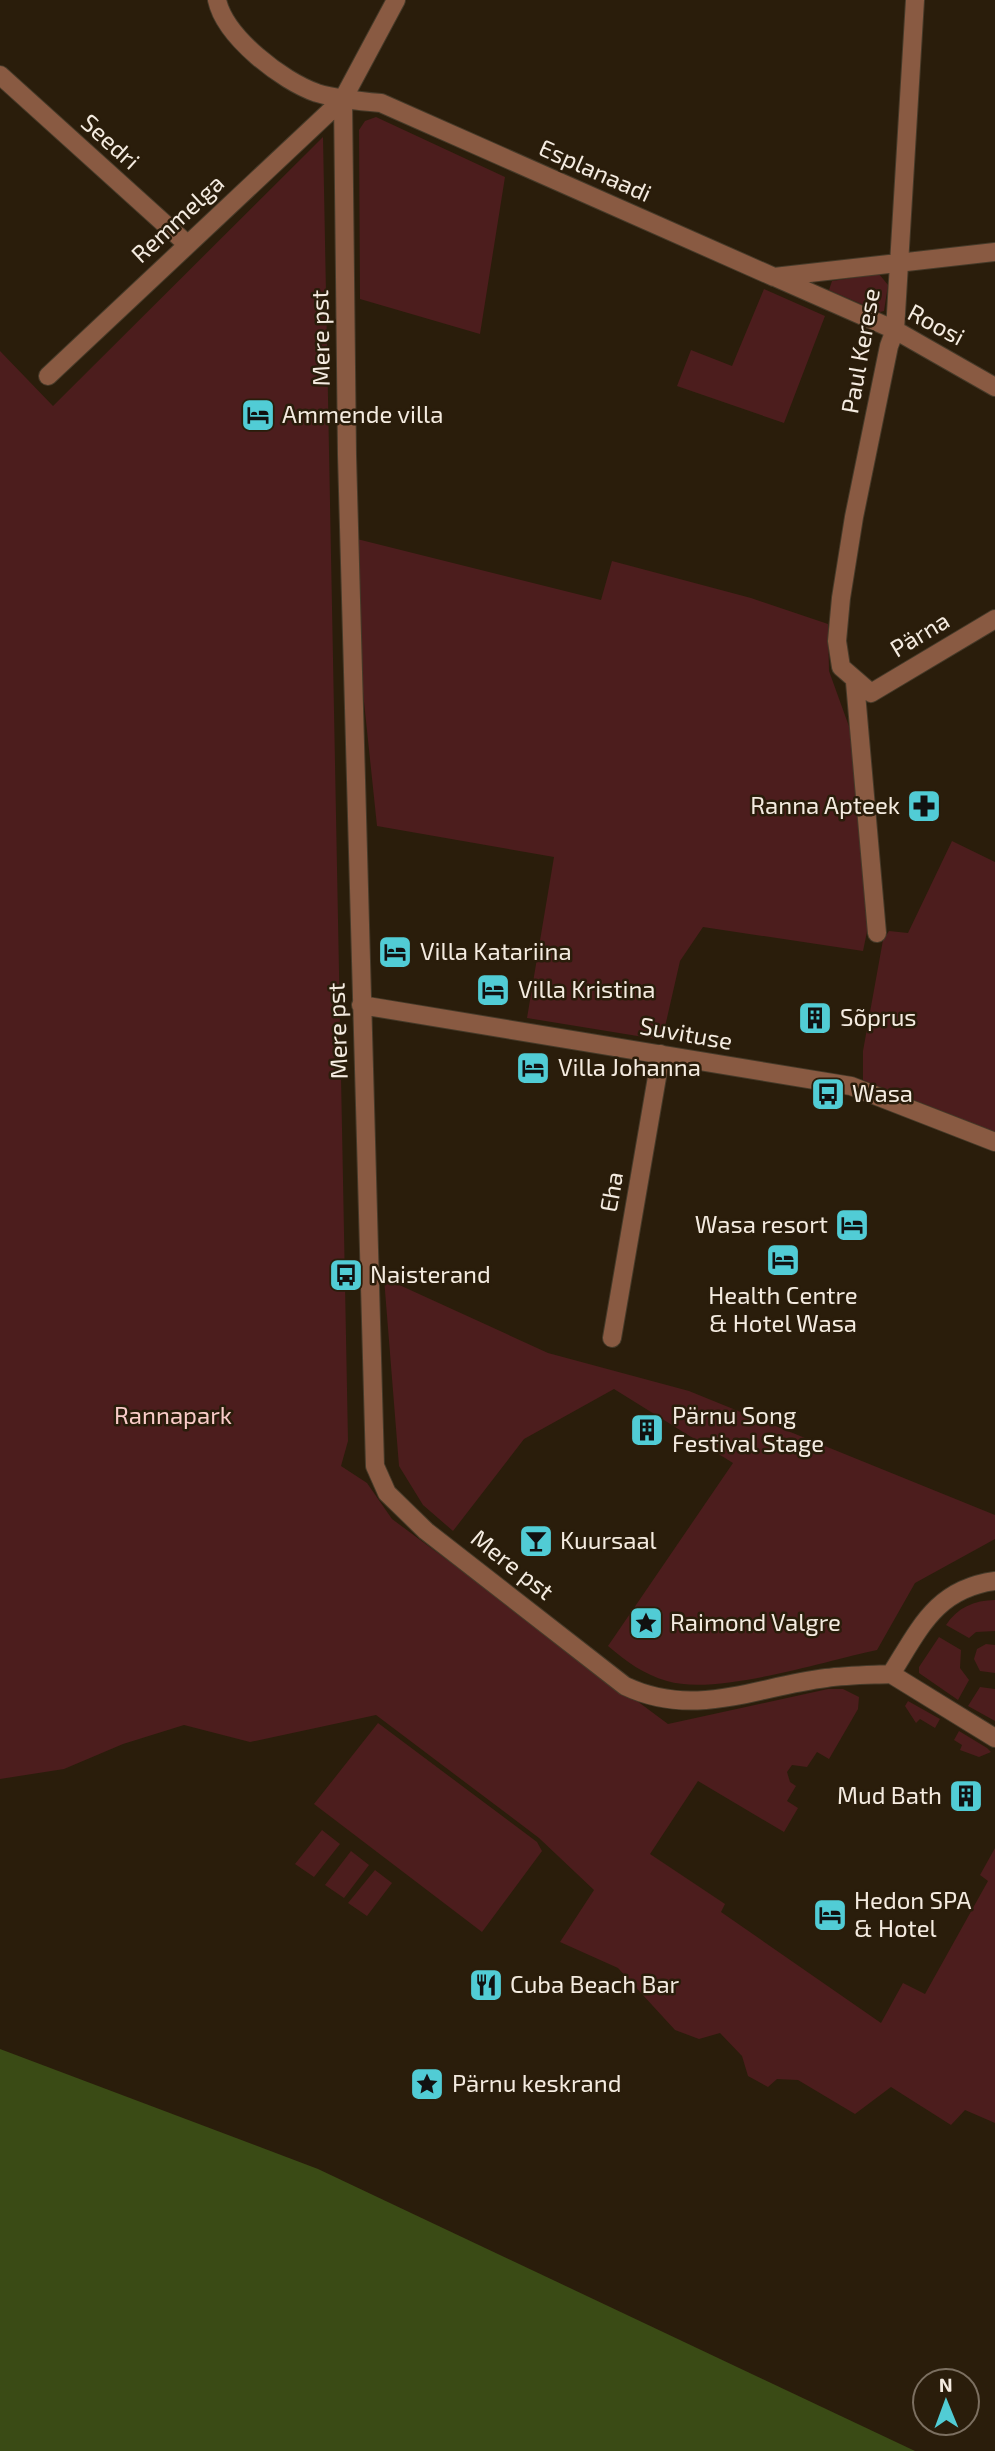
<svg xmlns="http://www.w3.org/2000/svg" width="995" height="2451" viewBox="0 0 995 2451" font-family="'Exo 2',sans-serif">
	<rect width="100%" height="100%" fill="#2a1d0b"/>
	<path fill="#4c1d1d" d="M 376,117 L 505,177 L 480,334 L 360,299 L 359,130 L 365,121 Z
		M 323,137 L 348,1441 L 341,1466 L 367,1483 L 392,1519 L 668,1724 L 828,1689 L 843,1689 L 859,1697 L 858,1709 L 829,1759 L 817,1752 L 807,1767 L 792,1765 L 787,1772 L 790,1782 L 796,1786 L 787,1801 L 798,1808 L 784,1832 L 698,1781 L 650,1854 L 725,1904 L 721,1912 L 881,2023 L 903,1983 L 925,1994 L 988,1881 L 980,1875 L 995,1848 L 995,2123 L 965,2110 L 951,2125 L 891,2087 L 855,2114 L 798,2080 L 777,2079 L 768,2087 L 748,2076 L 742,2056 L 720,2033 L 699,2039 L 675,2030 L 618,1968 L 560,1942 L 594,1890 L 539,1838 L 376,1715 L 250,1742 L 184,1725 L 123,1744 L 64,1769 L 0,1779 L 0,351 L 53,406 Z
		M 879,274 L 888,285 L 884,311 L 880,312 L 829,290 L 832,281 Z
		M 764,289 L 825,316 L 784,423 L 677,386 L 691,350 L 732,366 Z
		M 353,538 L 601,600 L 612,561 L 751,598 L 828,624 L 829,671 L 851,732 L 869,922 L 863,951 L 703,927 L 680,961 L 662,1040 L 527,1018 L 554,857 L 377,826 L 355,616 Z
		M 952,841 L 995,862 L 995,1132 L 863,1080 L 863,1051 L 883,940 L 889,931 L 908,933 Z
		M 384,1278 L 548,1353 L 689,1391 L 995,1515 L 995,1539 L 915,1583 L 877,1650 C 824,1661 717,1696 667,1681 C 643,1674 627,1662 608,1646 L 733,1463 L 614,1389 L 524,1439 L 453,1531 L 423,1505 L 399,1466 Z
		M 995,1600 L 995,1631 L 976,1632 L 969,1638 L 946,1625 C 957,1608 974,1600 995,1600 Z
		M 939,1637 L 961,1650 L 960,1668 L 969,1680 L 958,1700 L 919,1673 L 919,1667 Z
		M 986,1644 L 995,1645 L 995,1673 L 980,1671 L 974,1659 L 977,1649 Z
		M 980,1687 L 995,1689 L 995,1721 L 968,1706 Z
		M 908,1701 L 940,1719 L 935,1728 L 920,1719 L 916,1723 L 905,1706 Z
		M 378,1723 L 537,1842 L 542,1851 L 482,1932 L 314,1804 Z
		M 959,1731 L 987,1748 L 991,1752 L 979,1757 L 960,1750 L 962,1745 L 954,1740 Z
		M 322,1830 L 340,1844 L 314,1877 L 295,1864 Z
		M 351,1851 L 369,1865 L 344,1898 L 325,1885 Z
		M 375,1870 L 392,1883 L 367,1916 L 348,1903 Z"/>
	<path fill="#3a4b15" d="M 0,2049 L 318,2169 L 915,2451 L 0,2451 Z"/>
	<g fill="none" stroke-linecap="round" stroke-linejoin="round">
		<g stroke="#463a29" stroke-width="20">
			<path id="street" d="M 217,0 C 225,37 282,81 317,93 C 337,99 359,101 381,103 L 774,277 L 995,252
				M 396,0 L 343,99 L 347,455 L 375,1466 L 387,1493 L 426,1531 L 625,1686 C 695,1719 754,1687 826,1678 C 847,1675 869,1675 891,1674
				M 915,0 L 895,330 L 889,346 L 854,517 L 841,598 L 837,641 L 841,667 L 871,693 L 995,619
				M 0,75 L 187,244
				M 777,278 L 895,330 L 995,387
				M 48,376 L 343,99
				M 855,682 L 877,933
				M 361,1005 L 851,1086 L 995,1142
				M 612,1338 L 661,1054
				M 891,1674 C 920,1628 936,1589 995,1581
				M 891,1674 L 995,1738"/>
		</g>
		<use href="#street" stroke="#895a42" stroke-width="18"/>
	</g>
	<defs>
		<g id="hotel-square" transform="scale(1.75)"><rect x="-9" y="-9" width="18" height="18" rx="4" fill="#51ccd5" stroke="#2a1d0b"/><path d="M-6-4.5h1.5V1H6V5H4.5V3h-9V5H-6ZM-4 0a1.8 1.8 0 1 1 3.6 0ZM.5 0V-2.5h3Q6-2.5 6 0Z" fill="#111"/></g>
		<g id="pharmacy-square" transform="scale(1.75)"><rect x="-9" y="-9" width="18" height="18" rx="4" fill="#51ccd5" stroke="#2a1d0b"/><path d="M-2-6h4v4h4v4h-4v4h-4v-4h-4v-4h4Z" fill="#111"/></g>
		<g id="building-square" transform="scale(1.75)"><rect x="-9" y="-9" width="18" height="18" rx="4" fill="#51ccd5" stroke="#2a1d0b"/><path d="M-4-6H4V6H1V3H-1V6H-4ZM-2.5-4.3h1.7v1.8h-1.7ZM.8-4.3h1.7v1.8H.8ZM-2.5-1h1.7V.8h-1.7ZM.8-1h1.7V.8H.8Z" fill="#111"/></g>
		<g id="bus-square" transform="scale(1.75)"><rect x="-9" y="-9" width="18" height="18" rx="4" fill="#51ccd5" stroke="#2a1d0b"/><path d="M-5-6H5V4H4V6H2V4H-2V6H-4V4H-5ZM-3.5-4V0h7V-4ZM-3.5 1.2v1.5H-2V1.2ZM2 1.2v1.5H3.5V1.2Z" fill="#111"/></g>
		<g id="bar-square" transform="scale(1.75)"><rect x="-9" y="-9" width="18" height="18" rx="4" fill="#51ccd5" stroke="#2a1d0b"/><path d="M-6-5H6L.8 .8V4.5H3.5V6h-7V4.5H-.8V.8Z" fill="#111"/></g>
		<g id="sight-square" transform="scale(1.75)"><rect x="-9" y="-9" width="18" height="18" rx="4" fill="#51ccd5" stroke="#2a1d0b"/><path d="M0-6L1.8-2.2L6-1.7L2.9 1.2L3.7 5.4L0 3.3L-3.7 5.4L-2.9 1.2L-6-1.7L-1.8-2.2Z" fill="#111"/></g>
		<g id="restaurant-square" transform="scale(1.75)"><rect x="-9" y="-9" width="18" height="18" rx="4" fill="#51ccd5" stroke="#2a1d0b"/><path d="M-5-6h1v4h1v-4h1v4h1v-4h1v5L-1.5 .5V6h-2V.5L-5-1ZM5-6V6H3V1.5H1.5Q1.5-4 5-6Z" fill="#111"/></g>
	</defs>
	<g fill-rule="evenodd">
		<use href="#hotel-square" x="258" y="415"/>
		<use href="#pharmacy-square" x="924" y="806"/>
		<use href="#hotel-square" x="395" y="952"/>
		<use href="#hotel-square" x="493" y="990"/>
		<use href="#building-square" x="815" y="1018"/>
		<use href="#hotel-square" x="533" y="1068"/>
		<use href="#bus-square" x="828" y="1094"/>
		<use href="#hotel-square" x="852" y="1225"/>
		<use href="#hotel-square" x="783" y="1260"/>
		<use href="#bus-square" x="346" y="1275"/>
		<use href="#building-square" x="647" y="1430"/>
		<use href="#bar-square" x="536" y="1541"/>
		<use href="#sight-square" x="646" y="1623"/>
		<use href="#building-square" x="966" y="1796"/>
		<use href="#hotel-square" x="830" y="1915"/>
		<use href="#restaurant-square" x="486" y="1985"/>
		<use href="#sight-square" x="427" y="2084"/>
	</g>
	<g text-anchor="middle" stroke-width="5" stroke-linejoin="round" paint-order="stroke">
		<g font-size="24" fill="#f4ebe0" stroke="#2a1d0b">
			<text transform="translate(110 142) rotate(42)" y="8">Seedri</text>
			<text transform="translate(595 171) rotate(24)" y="8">Esplanaadi</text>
			<text transform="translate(178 219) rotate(-43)" y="8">Remmelga</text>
			<text transform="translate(936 325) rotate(28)" y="8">Roosi</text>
			<text transform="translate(321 338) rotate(-91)" y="8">Mere pst</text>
			<text transform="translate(861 351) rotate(-80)" y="8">Paul Kerese</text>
			<text transform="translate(920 635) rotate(-31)" y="8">Pärna</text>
			<text transform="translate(338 1031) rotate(-92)" y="8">Mere pst</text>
			<text transform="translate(686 1034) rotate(10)" y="8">Suvituse</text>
			<text transform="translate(612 1192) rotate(-80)" y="8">Eha</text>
			<text transform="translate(512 1565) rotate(38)" y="8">Mere pst</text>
		</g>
		<g font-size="24" fill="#f4ebe0" stroke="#2a1d0b" text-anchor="start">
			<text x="282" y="423">Ammende villa</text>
			<text x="900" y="814" text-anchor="end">Ranna Apteek</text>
			<text x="420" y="960">Villa Katariina</text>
			<text x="518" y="998">Villa Kristina</text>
			<text x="840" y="1026">Sõprus</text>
			<text x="558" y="1076">Villa Johanna</text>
			<text x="852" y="1102">Wasa</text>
			<text x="828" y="1233" text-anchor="end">Wasa resort</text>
			<text x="370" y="1283">Naisterand</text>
			<text x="783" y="1304" text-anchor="middle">Health Centre<tspan x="783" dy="28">&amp; Hotel Wasa</tspan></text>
			<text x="672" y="1424">Pärnu Song<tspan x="672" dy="28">Festival Stage</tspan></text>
			<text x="560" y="1549">Kuursaal</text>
			<text x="670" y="1631">Raimond Valgre</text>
			<text x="942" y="1804" text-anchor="end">Mud Bath</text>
			<text x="854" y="1909">Hedon SPA<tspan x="854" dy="28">&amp; Hotel</tspan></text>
			<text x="510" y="1993">Cuba Beach Bar</text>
			<text x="452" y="2092">Pärnu keskrand</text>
		</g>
		<g font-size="24" fill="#f9cbc8" stroke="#2a1d0b">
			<text x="173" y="1424">Rannapark</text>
		</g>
	</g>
	<g transform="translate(946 2402) rotate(359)"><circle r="33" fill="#2a1d0b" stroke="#7b6f60" stroke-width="2"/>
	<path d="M0-5L12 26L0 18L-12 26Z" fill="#51ccd5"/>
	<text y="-10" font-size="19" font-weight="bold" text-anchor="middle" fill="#f4ebe0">N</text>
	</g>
</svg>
